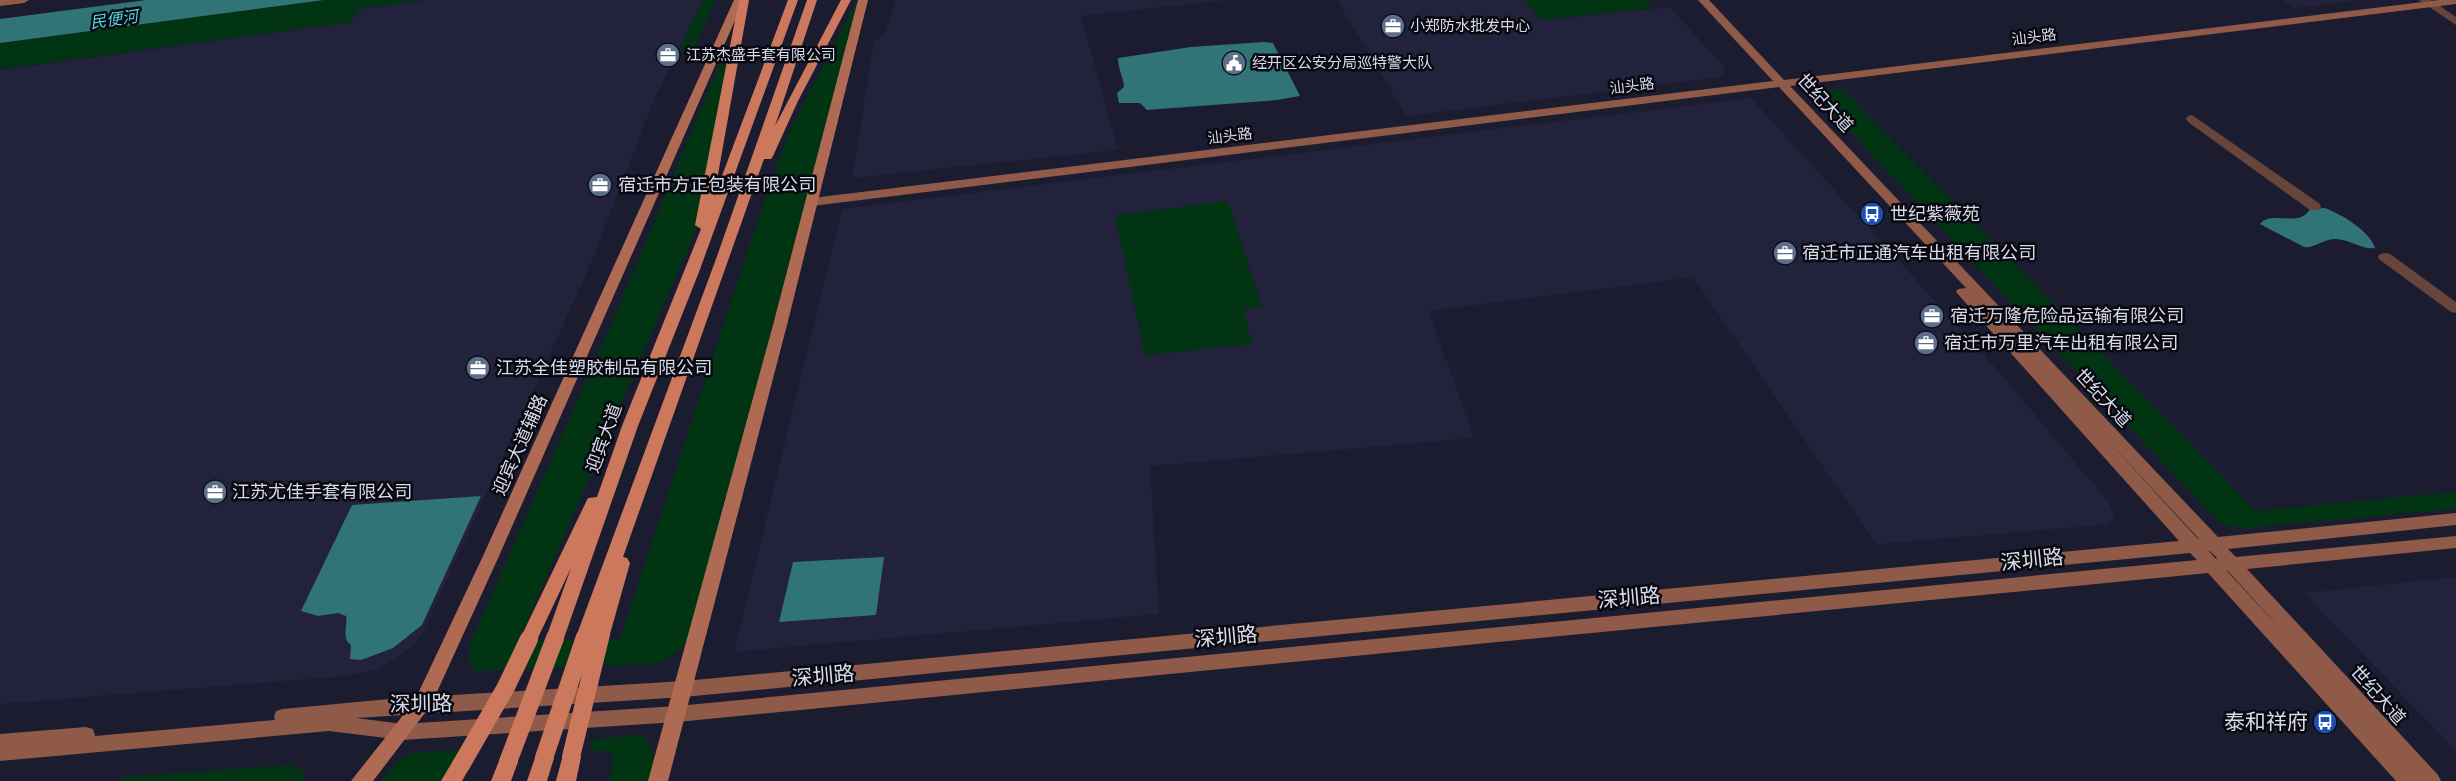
<svg xmlns="http://www.w3.org/2000/svg" width="2456" height="781" viewBox="0 0 2456 781" font-family="Roboto,'Noto Sans SC',sans-serif">
	<rect width="100%" height="100%" fill="#1c1c31"/>
	<path fill="#22223d" d="M 426,0 L 703,0 L 653,102 L 589,268 L 422,634 L 412,647 L 395,659 L 375,670 L 346,676 L 0,704 L 0,70 L 351,22 L 358,9 Z
		M 896,0 L 1228,0 L 1081,16 L 1118,150 L 852,178 L 874,42 L 883,37 Z
		M 1337,0 L 1525,0 L 1538,17 L 1545,20 L 1670,7 L 1723,66 L 1724,71 L 1721,77 L 1712,78 L 1406,116 Z
		M 2281,0 L 2359,0 L 2294,8 Z
		M 1751,98 L 1993,365 L 2107,500 L 2114,514 L 2110,522 L 2101,525 L 1876,544 L 1693,277 L 1429,311 L 1474,438 L 1150,466 L 1159,614 L 734,652 L 842,209 Z
		M 2456,577 L 2456,751 L 2304,593 Z"/>
	<path fill="#003413" d="M 324,0 L 426,0 L 358,9 L 352,22 L 0,69 L 0,43 Z
		M 703,0 L 715,0 L 695,46 L 691,50 L 678,51 Z
		M 857,0 L 860,0 L 690,638 C 681,652 670,657 655,664 L 475,671 L 469,663 L 470,644 L 620,304 L 722,58 L 731,58 L 703,207 L 693,237 L 519,640 L 620,640 L 763,204 L 790,130 Z
		M 1525,0 L 1647,0 L 1653,8 L 1545,20 L 1538,17 Z
		M 1842,88 L 2256,511 L 2456,492 L 2456,509 L 2243,528 L 2227,526 L 2219,522 L 1823,103 L 1820,96 L 1824,92 Z
		M 1228,201 L 1262,307 L 1243,309 L 1252,344 L 1145,355 L 1115,215 Z
		M 632,735 L 645,738 L 655,757 L 651,781 L 610,781 L 613,755 L 605,750 L 590,752 L 592,740 Z
		M 465,749 L 445,781 L 381,781 L 395,764 L 408,754 Z
		M 292,765 L 304,772 L 304,781 L 121,781 L 123,777 Z"/>
	<path fill="#317478" d="M 146,0 L 324,0 L 0,43 L 0,19 Z
		M 1264,42 L 1273,43 L 1300,96 L 1277,100 L 1147,110 L 1140,103 L 1119,103 L 1117,93 L 1124,87 C 1124,79 1118,70 1118,58 L 1191,47 Z
		M 2325,208 C 2341,214 2370,231 2375,248 C 2363,250 2350,240 2337,239 C 2324,238 2313,249 2304,247 L 2260,224 C 2271,209 2299,229 2310,209 Z
		M 481,496 L 422,625 L 393,648 L 361,660 L 350,659 L 351,645 C 341,638 348,626 346,616 L 338,613 L 318,616 L 301,611 L 352,505 Z
		M 884,557 L 876,615 L 779,622 L 793,562 Z"/>
	<g fill="none" stroke-linecap="round" stroke-linejoin="round">
		<path fill="#67453a" fill-rule="evenodd" d="M 2419,0 L 2431,0 L 2456,17 L 2456,25 Z
			M 2192,115 L 2320,204 L 2321,207 L 2320,210 L 2310,210 L 2188,122 L 2186,119 L 2188,116 Z
			M 2385,253 L 2390,254 L 2456,302 L 2456,313 L 2451,312 L 2380,260 L 2378,257 L 2380,254 Z"/>
		<path fill="#905a48" fill-rule="evenodd" d="M 0,0 L 29,0 L 24,3 L 0,6 Z
			M 1698,0 L 1709,0 L 1784,80 L 2439,0 L 2456,0 L 2456,4 L 1790,86 L 2218,537 L 2456,513 L 2456,525 L 2228,549 L 2236,557 L 2456,536 L 2456,548 L 2247,569 L 2438,775 L 2441,781 L 2396,781 L 2208,573 L 677,722 L 403,740 L 329,731 L 0,761 L 0,734 L 86,727 L 93,729 L 95,736 L 275,720 L 274,717 L 276,711 L 283,709 L 389,699 L 684,681 L 2179,541 L 1956,292 L 1958,289 L 1966,288 L 1779,87 L 812,206 L 806,202 L 812,198 L 1773,81 ZM 2099,431 L 2199,539 L 2198,539 ZM 2209,551 L 2210,551 L 2217,558 L 2216,559 ZM 2190,553 L 2197,560 L 677,706 L 403,724 L 356,718 L 684,697 ZM 2227,571 L 2228,571 L 2288,637 Z"/>
		<path fill="#af6a53" fill-rule="evenodd" d="M 734,0 L 744,0 L 499,556 L 431,705 L 373,781 L 351,781 L 415,700 L 483,556 Z
			M 858,0 L 868,0 L 787,325 L 668,781 L 648,781 L 773,325 Z"/>
		<path fill="#cc785c" fill-rule="evenodd" d="M 739,0 L 749,0 L 714,197 L 788,0 L 798,0 L 699,272 L 638,426 L 564,638 L 561,643 L 555,645 L 549,643 L 546,638 L 571,568 L 535,644 L 529,646 L 523,644 L 520,639 L 586,502 L 588,498 L 597,497 L 622,426 L 701,229 L 695,225 Z
			M 807,0 L 817,0 L 775,126 L 841,0 L 851,0 L 798,101 L 773,156 L 771,159 L 764,159 L 623,557 L 627,558 L 630,563 L 610,634 L 607,639 L 601,641 L 594,637 L 591,642 L 585,644 L 579,642 L 576,637 L 716,259 Z
			M 571,749 L 578,751 L 581,757 L 576,781 L 556,781 L 564,751 Z
			M 544,750 L 551,752 L 554,758 L 547,781 L 527,781 L 537,752 Z
			M 508,753 L 515,756 L 518,762 L 511,781 L 491,781 L 501,756 Z
			M 461,756 L 468,759 L 471,765 L 462,781 L 441,781 L 454,759 Z"/>
		<path stroke="#cc785c" stroke-width="18" d="M 571,757 L 601,634
			M 544,758 L 585,637
			M 508,762 L 555,638
			M 461,765 L 506,687 L 529,639"/>
	</g>
	<defs>
		<g id="office-disc" transform="scale(1.25)"><circle r="9.5" fill="#5c6f8a" stroke="#080811"/><path d="M-6-3h4V-5.5h4V-3h4V5H-6ZM-1-4.5V-3h2v-1.5ZM-6 0V1H6V0Z" fill="#fff"/></g>
		<g id="civic-disc" transform="scale(1.25)"><circle r="9.5" fill="#5c6f8a" stroke="#080811"/><path d="M-.6-6.5H3V-4.5H.6V-3L4-1V1h2V6H-6V1h2V-1L-.6-3ZM-1.2 2.5V6h2.4V2.5Z" fill="#fff"/></g>
		<g id="bus-disc" transform="scale(1.25)"><circle r="9.5" fill="#1a4fb4" stroke="#080811"/><path d="M-5-6H5V4H4V6H2V4H-2V6H-4V4H-5ZM-3.5-4V0h7V-4ZM-3.5 1.2v1.5H-2V1.2ZM2 1.2v1.5H3.5V1.2Z" fill="#fff"/></g>
	</defs>
	<g fill-rule="evenodd">
		<use href="#office-disc" x="1393" y="26"/>
		<use href="#office-disc" x="668" y="55"/>
		<use href="#civic-disc" x="1234" y="63"/>
		<use href="#office-disc" x="600" y="185"/>
		<use href="#bus-disc" x="1872" y="214"/>
		<use href="#office-disc" x="1785" y="253"/>
		<use href="#office-disc" x="1932" y="316"/>
		<use href="#office-disc" x="1926" y="343"/>
		<use href="#office-disc" x="478" y="368"/>
		<use href="#office-disc" x="215" y="492"/>
		<use href="#bus-disc" x="2325" y="722"/>
	</g>
	<g text-anchor="middle" stroke-width="5" stroke-linejoin="round" paint-order="stroke">
		<g font-size="15" fill="#dadbe9" stroke="#080811" text-anchor="start">
			<text x="1410" y="31">小郑防水批发中心</text>
			<text x="686" y="60">江苏杰盛手套有限公司</text>
			<text x="1252" y="68">经开区公安分局巡特警大队</text>
		</g>
		<g font-size="15" fill="#dadbe9" stroke="#080811">
			<text transform="translate(2034 37) rotate(-7)" y="5">汕头路</text>
			<text transform="translate(1632 86) rotate(-7)" y="5">汕头路</text>
			<text transform="translate(1230 136) rotate(-7)" y="5">汕头路</text>
		</g>
		<g font-size="16" font-style="italic" fill="#53d7df" stroke="#080811">
			<text transform="translate(114 19) rotate(-8)" y="6">民便河</text>
		</g>
		<g font-size="18" fill="#dadbe9" stroke="#080811">
			<text transform="translate(1825 103) rotate(47)" y="6">世纪大道</text>
			<text transform="translate(2103 398) rotate(47)" y="6">世纪大道</text>
			<text transform="translate(604 438) rotate(-70)" y="6">迎宾大道</text>
			<text transform="translate(520 445) rotate(-66)" y="6">迎宾大道辅路</text>
			<text transform="translate(2378 695) rotate(48)" y="6">世纪大道</text>
		</g>
		<g font-size="18" fill="#dadbe9" stroke="#080811" text-anchor="start">
			<text x="618" y="191">宿迁市方正包装有限公司</text>
			<text x="1890" y="220">世纪紫薇苑</text>
			<text x="1802" y="259">宿迁市正通汽车出租有限公司</text>
			<text x="1950" y="322">宿迁万隆危险品运输有限公司</text>
			<text x="1944" y="349">宿迁市万里汽车出租有限公司</text>
			<text x="496" y="374">江苏全佳塑胶制品有限公司</text>
			<text x="232" y="498">江苏尤佳手套有限公司</text>
		</g>
		<g font-size="21" fill="#dadbe9" stroke="#080811">
			<text transform="translate(2032 560) rotate(-6)" y="7">深圳路</text>
			<text transform="translate(1629 598) rotate(-5)" y="7">深圳路</text>
			<text transform="translate(1226 637) rotate(-5)" y="7">深圳路</text>
			<text transform="translate(823 676) rotate(-5)" y="7">深圳路</text>
			<text transform="translate(421 704) rotate(-1)" y="7">深圳路</text>
		</g>
		<g font-size="21" fill="#dadbe9" stroke="#080811" text-anchor="end">
			<text x="2308" y="729">泰和祥府</text>
		</g>
	</g>
</svg>
